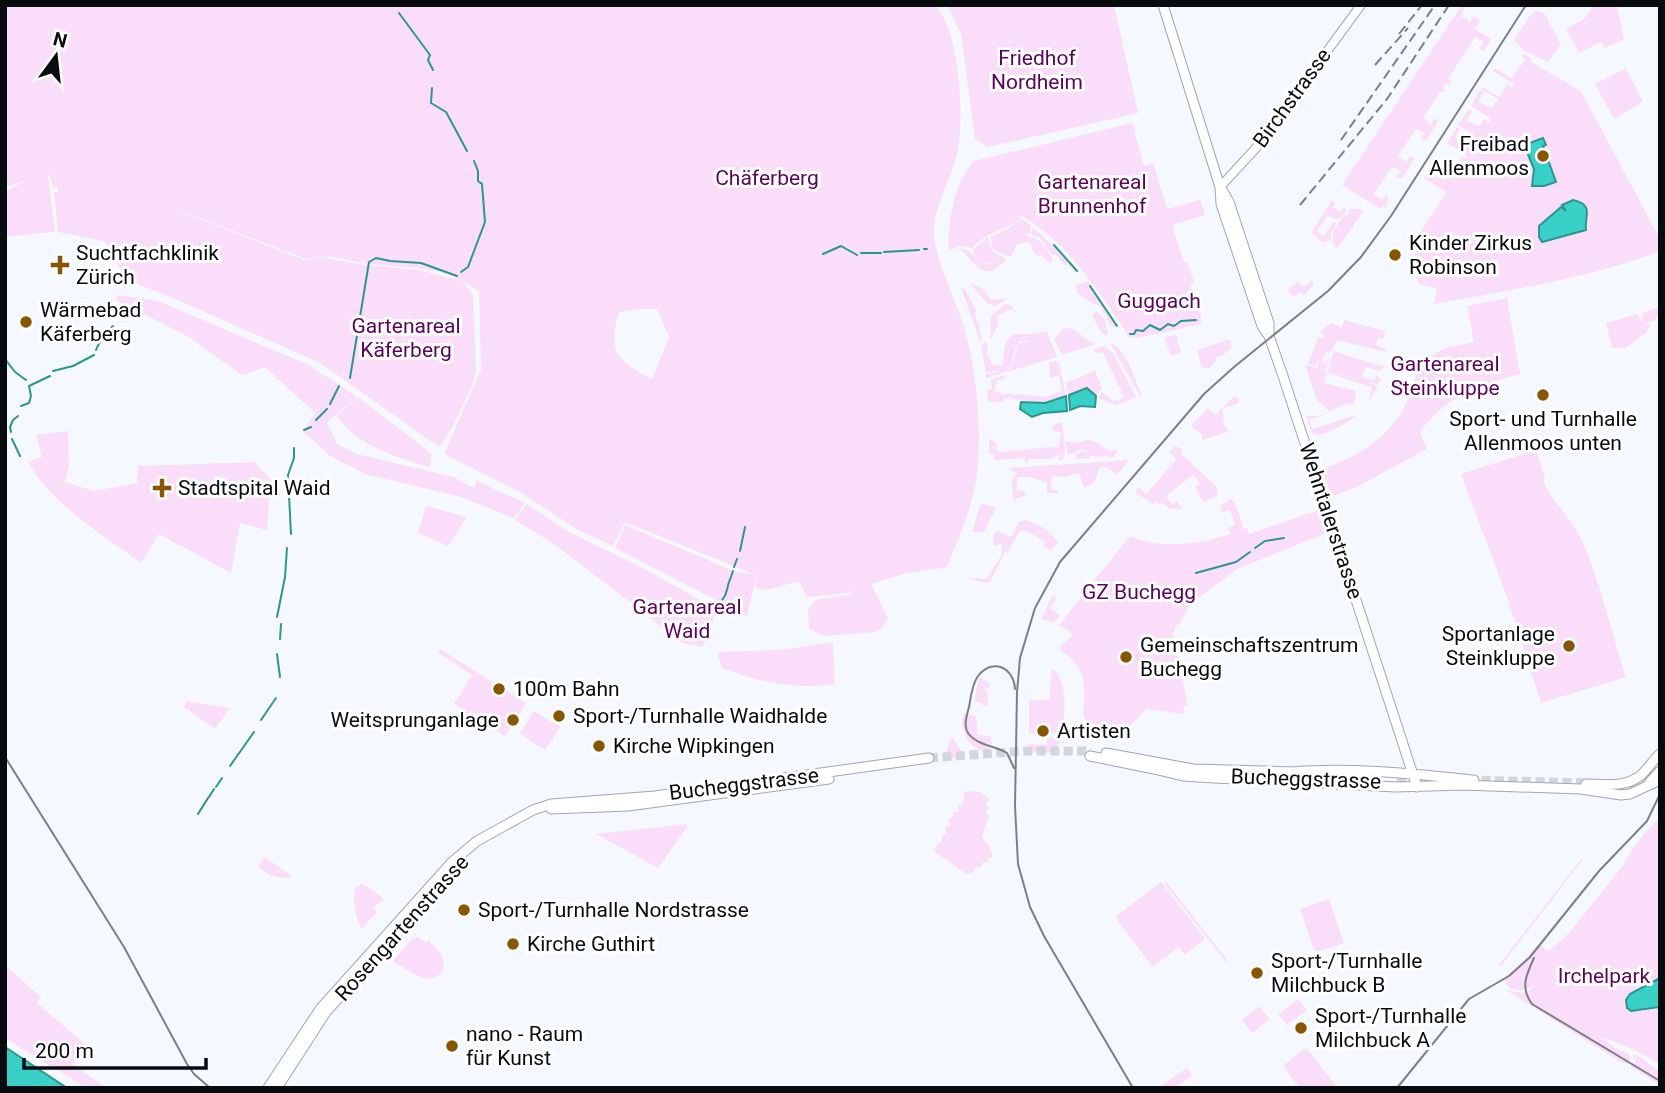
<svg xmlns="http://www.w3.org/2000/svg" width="1665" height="1093" viewBox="0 0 1665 1093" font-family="Roboto,sans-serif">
	<rect width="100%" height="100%" fill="#f5f9ff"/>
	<path fill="#faddf9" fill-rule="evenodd" d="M 5,5 L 935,5 C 960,31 964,114 958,149 C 953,178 935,201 934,231 C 933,254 957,303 964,327 C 977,372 983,435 976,481 C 971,510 958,540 947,567 L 907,573 L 871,584 L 888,618 L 882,628 L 876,632 L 824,636 L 809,629 L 808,610 L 815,600 L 847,595 L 857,590 L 848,593 L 807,597 L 799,581 L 767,590 L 756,588 L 757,575 L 747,616 L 615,548 L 625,525 L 734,571 L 756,575 L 625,522 L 613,546 L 578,530 L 520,492 L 444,454 L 481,370 L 479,292 C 445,264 406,269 365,263 C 345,260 326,253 306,259 L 150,199 L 306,261 L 319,257 L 366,265 L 419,270 L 462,281 L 473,295 L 476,369 L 472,386 L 452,428 L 439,447 L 320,363 L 173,298 L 127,280 L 104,241 L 58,232 L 54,192 L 58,192 L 58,188 L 53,187 L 49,174 L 46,175 L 48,176 L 55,232 L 5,237 L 5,192 L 26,180 L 5,187 ZM 639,309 L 657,309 L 669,337 L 652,379 C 618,362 607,351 619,312 Z
		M 947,5 L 1114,5 L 1138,113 L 988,147 L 975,139 L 961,34 Z
		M 1462,5 L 1466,5 L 1461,16 L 1470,22 L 1473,18 L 1472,15 L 1480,21 L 1475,29 L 1491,39 L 1484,51 L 1479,48 L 1484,42 L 1475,37 L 1448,79 L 1452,82 L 1449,85 L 1446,84 L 1443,88 L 1445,92 L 1441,91 L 1423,118 L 1431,125 L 1434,118 L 1438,121 L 1427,140 L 1420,139 L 1425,133 L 1416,129 L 1398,156 L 1406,162 L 1410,156 L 1414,159 L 1402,179 L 1396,177 L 1401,171 L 1392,167 L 1374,194 L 1382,200 L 1386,194 L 1389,198 L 1385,205 L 1388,205 L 1386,208 L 1383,206 L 1380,209 L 1342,185 Z
		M 1594,5 L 1617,5 L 1624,40 L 1604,48 L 1601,42 L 1579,53 L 1566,29 L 1585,18 Z
		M 1536,11 L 1544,13 L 1561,44 L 1548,62 L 1525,51 L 1514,40 L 1531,14 Z
		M 1524,54 L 1531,58 L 1531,62 L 1581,91 L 1660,239 L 1660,251 C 1587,279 1510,290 1434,304 L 1437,288 L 1418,284 L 1414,250 L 1411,247 L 1446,192 L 1424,178 L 1434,163 L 1437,165 L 1431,175 L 1445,180 L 1450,171 L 1435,161 L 1436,160 L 1452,168 L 1463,156 L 1466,159 L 1467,156 L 1447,143 L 1457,127 L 1460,129 L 1455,138 L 1460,142 L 1462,140 L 1468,144 L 1474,135 L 1458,125 L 1469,109 L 1472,111 L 1466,121 L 1480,126 L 1484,119 L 1489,123 L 1491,119 L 1471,106 L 1480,90 L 1487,94 L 1483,93 L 1478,102 L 1492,108 L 1498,99 L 1481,89 L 1482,87 L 1499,97 L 1508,83 L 1511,89 L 1514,84 L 1493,71 L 1495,68 L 1511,78 L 1525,60 L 1522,57 Z
		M 1626,68 L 1643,102 L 1614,119 L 1595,84 Z
		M 1132,123 L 1144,166 L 1153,163 L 1167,209 L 1200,200 L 1205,215 L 1172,225 L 1184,262 L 1187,261 L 1194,282 L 1190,284 L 1201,316 L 1201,324 L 1137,338 L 1128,337 L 1124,329 C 1096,287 1065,241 1021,215 L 1017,222 L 985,237 L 972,248 L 960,246 L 949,250 C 947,225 955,179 974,161 Z
		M 1339,189 L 1332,200 L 1335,203 L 1333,207 L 1340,212 L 1344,208 L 1347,210 L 1338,220 L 1327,216 L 1317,231 L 1324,236 L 1333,223 L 1337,222 L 1332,231 L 1331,240 L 1323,243 L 1311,233 Z
		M 1350,209 L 1360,209 L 1363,212 L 1337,249 L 1332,242 L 1334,231 L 1344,215 L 1347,216 Z
		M 1021,219 L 1031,225 L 1030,234 L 1025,235 C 1040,238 1046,247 1053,259 L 1050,264 L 1044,258 L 1035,254 L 1029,242 L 1017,244 L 1011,257 L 993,250 L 991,236 C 997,235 1018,223 1021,219 Z
		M 1033,227 L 1067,259 L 1066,267 L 1055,254 L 1052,255 L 1039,237 L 1031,235 Z
		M 988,237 L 992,251 L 999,254 L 998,258 L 991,263 C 982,261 975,259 973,250 Z
		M 958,248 C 974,249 973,261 991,264 L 1002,255 L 1006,260 L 993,271 C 974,274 972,256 958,248 Z
		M 1312,280 L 1314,284 L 1304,295 L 1301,292 L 1294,297 L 1288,290 L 1298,282 L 1303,287 Z
		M 1084,282 L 1089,282 L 1118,326 L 1114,327 L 1109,324 L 1106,315 L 1097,304 L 1095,305 L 1077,292 L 1076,286 Z
		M 969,283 L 984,289 L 991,300 L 1008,298 L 996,306 L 988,304 Z
		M 961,288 L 965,289 L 977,312 L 975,313 L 978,323 L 980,322 L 979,329 L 982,338 L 980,341 Z
		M 117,295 L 158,301 L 309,365 L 357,397 L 327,422 L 337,444 L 357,454 L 454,477 L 473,488 L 477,481 L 525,503 L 514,518 L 461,497 L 365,474 L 330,456 L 303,431 L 315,413 L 265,367 L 242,375 L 187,336 L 116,300 Z
		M 1507,298 L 1520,374 C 1478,386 1446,396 1420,432 L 1427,449 L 1353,489 L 1331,496 L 1322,469 C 1376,451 1409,421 1418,363 L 1445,348 L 1474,342 L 1467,306 Z
		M 1006,304 L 1012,306 L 1017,314 L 1011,309 L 997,316 L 998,325 L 990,341 L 991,316 Z
		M 1660,307 L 1660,313 L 1653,322 L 1642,323 L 1651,324 L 1647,332 L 1625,348 L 1612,348 L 1606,323 L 1637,314 L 1642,322 L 1643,313 Z
		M 1096,311 L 1104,318 L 1108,333 L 1106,336 L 1101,332 L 1092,316 Z
		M 1344,320 L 1385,331 L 1384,339 L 1378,338 L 1376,345 L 1385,349 L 1386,352 L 1337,340 L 1331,352 L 1324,353 L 1322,364 L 1330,358 L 1325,371 L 1363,381 L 1328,371 L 1334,351 L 1380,366 L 1385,365 L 1381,371 L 1365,367 L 1362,377 L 1374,380 L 1376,375 L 1381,379 L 1379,384 L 1368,382 L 1378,386 L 1368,403 L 1372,387 L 1327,373 L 1324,383 L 1356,391 L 1354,405 L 1347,404 L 1329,411 L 1317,400 L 1305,366 L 1307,365 L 1324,370 L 1317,367 L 1319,358 L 1316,366 L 1308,364 L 1318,338 L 1324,337 L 1320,332 L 1331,323 L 1342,328 Z
		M 1071,328 C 1081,332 1085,341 1095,344 L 1062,355 L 1054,339 L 1063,329 Z
		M 1047,331 L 1057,357 L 986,378 L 986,374 L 1011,369 L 1018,344 L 1030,341 L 1020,341 C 1012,349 1015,361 1008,370 L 986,372 L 981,347 L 985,342 L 988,345 L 987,355 L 990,357 L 991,364 L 1002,366 C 1008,319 1013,341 1047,331 Z
		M 1176,335 L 1181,352 L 1171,356 L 1164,337 Z
		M 1227,340 L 1231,341 L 1231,348 L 1222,356 L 1216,357 L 1217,360 L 1208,369 L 1201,367 L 1197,350 Z
		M 1110,343 C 1126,347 1135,380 1142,395 L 1140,396 L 1136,389 Z
		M 1104,346 L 1112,352 L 1136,397 L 1116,405 L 1098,398 L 1102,392 L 1113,401 L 1123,398 L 1120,387 L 1118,385 L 1103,352 L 1095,354 L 1094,349 Z
		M 1055,361 L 1059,363 L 1066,396 L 1046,403 L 1004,398 L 1003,403 L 988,401 L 987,390 L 992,389 L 991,380 L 1004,375 L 1006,378 L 997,381 L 994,391 L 1005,395 L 1008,393 L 1015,395 L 1018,394 L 1045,397 L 1060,392 L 1062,388 L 1059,376 L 1050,378 L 1049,363 Z
		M 1095,370 L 1102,388 L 1096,396 L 1087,388 L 1068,395 L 1066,382 L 1077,379 Z
		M 358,397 L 432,454 L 430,467 C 399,459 354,444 337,416 Z
		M 1233,397 L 1238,398 L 1239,403 L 1223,408 L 1224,427 L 1227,427 L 1228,432 L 1202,440 L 1202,435 L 1191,426 L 1208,408 L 1215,415 Z
		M 1348,406 L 1309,420 L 1313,429 L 1356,415 C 1345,426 1331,431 1317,436 L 1312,433 L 1306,416 L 1317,416 Z
		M 1058,423 L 1062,423 L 1063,427 L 1065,455 L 1063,455 L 1065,456 L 1063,460 L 1058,460 L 1060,454 L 1050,459 L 1029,459 L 1025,464 L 1025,458 L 994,460 L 994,454 L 989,454 L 989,438 L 996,443 L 997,451 L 1006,452 L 1009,450 C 1025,453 1040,445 1057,448 L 1059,445 L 1061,432 L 1052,431 L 1052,427 Z
		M 68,431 L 69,466 L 65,482 L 94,491 L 137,483 L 138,466 L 254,462 L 271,479 L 267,530 L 240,523 L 231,573 L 159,534 L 141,563 C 103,535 50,503 28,462 L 42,457 L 36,435 Z
		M 1088,440 L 1094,441 L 1110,451 L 1118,450 L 1113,458 L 1103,455 L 1102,457 L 1091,456 L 1091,453 L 1090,458 L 1076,459 L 1075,455 L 1082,451 L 1091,452 L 1082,449 L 1068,455 L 1065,441 L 1076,443 Z
		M 1175,446 L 1182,449 L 1181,454 L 1216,486 L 1218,496 L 1203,502 L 1195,487 L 1200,483 L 1193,475 L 1166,496 L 1172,504 L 1177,501 L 1182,509 L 1170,509 L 1164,504 L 1158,504 L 1156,502 L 1153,504 L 1135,492 L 1138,487 L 1146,494 L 1174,462 L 1177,459 L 1169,452 Z
		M 1536,450 L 1545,478 L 1543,482 C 1554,503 1571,518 1582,541 C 1600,581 1612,634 1626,677 L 1541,703 L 1507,597 L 1461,474 Z
		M 1129,460 L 1117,475 L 1108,468 L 1100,467 L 1094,482 L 1084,488 L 1079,473 L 1064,477 L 1052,476 L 1051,487 L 1060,493 L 1047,493 L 1047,483 L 1031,477 L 1018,477 L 1016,490 L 1024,491 L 1026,495 L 1013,500 L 1012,478 L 1017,474 L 1008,468 Z
		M 1230,499 L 1235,502 L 1244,529 L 1247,528 L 1249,534 L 1319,510 L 1327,533 L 1237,569 L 1191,604 L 1178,626 L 1176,625 L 1173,635 L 1188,706 L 1184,706 L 1183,714 L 1147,709 L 1126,729 L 1114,735 C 1069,722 1089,713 1083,679 C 1081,666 1069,657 1059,648 L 1073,634 L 1059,625 L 1130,536 C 1162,549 1196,545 1230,534 L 1228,528 L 1235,525 L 1230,510 L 1222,512 L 1220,506 Z
		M 981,503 L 996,508 L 984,532 L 972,532 Z
		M 527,504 L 569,532 L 637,565 L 717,609 L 703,647 L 683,643 L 554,544 L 515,520 Z
		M 426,506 L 467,517 L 448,546 L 418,533 Z
		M 1026,520 L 1046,529 L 1058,542 L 1051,551 L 1043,546 L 1045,541 L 1026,531 L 1020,531 L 1007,553 L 1005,552 L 990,582 L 985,583 L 965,578 L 986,579 L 1002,555 L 1002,544 L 994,546 L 993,536 L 997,531 L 1011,537 L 1019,522 Z
		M 1052,595 L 1057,598 L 1050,608 L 1060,615 L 1054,623 L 1042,619 Z
		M 833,642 L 835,684 C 796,690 758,682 722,668 L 717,652 L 781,650 Z
		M 440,649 L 526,703 L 505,736 L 454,704 L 472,675 L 438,653 Z
		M 1052,668 C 1070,682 1063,713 1063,733 L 1029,733 L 1029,700 L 1049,700 Z
		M 979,677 L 989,683 L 989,688 L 985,688 L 985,692 L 988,693 L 988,706 L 983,706 L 982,702 L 974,702 Z
		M 186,701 L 230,708 L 215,729 L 184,707 Z
		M 534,711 L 560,727 L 545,750 L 520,734 Z
		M 963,714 L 976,716 L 978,735 L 990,736 L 992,743 L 988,750 L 979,750 C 966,742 960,730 963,714 Z
		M 952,737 L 965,756 L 943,761 L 950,740 Z
		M 1047,738 L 1063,738 C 1058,749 1047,756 1035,753 L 1026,744 L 1047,745 Z
		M 967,791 L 981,792 L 989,799 L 986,805 L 989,807 L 986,813 L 989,816 L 982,837 L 990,848 L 993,858 L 989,858 L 988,862 L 982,863 L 981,867 L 975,868 L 974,872 L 966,874 L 934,851 L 938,843 L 942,842 L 942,835 L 946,834 L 945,827 L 950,826 L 949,818 L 953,817 L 953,812 L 958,812 L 959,805 L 963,805 L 964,792 Z
		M 1660,819 L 1660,1064 C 1641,1053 1622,1043 1601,1037 L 1617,1049 L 1629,1054 L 1631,1059 L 1628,1064 L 1622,1063 L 1506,990 C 1516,991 1527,997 1534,985 C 1523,992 1508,994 1504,978 L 1521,964 L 1539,944 L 1549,951 L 1569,933 L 1625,863 C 1629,851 1649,826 1660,819 Z
		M 687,824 L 687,827 L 658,868 L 596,834 Z
		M 265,857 L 269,860 L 293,877 C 277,879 271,877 258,867 Z
		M 1582,858 L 1583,859 L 1501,966 L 1499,965 Z
		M 1161,882 L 1205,939 L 1185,955 L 1179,947 L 1153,967 L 1115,917 Z
		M 1166,882 L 1228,961 L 1226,962 L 1164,883 Z
		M 361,884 L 369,887 L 384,899 L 373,908 L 377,912 L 362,929 C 355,917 353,901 355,888 Z
		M 1329,899 L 1344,943 L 1317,952 L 1313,947 L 1300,909 Z
		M 418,937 L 425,942 L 429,941 L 442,955 L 444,968 C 433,991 408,970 393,961 L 412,939 Z
		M 5,965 L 41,997 L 37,1003 L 86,1045 L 72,1064 L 107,1088 L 86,1088 L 5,1038 Z
		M 1298,999 L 1307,1010 L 1287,1025 L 1278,1015 Z
		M 1259,1006 L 1270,1019 L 1252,1033 L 1242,1020 Z
		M 1304,1049 L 1307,1049 L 1338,1088 L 1300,1088 L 1284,1068 L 1284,1065 Z
		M 1634,1055 L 1637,1055 L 1660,1072 L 1660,1086 L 1632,1067 L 1636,1059 L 1632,1057 Z
		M 1187,1068 L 1192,1075 C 1179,1086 1175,1088 1157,1088 Z"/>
	<path fill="#39d1c7" stroke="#2b9690" stroke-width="2" d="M 1543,138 L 1546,145 L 1543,146 L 1556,182 L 1544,186 L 1532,186 L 1534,169 L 1524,145 Z
		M 1573,200 C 1595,205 1584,216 1586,230 L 1542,242 L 1539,237 L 1539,226 L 1561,207 L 1566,211 L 1562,205 Z
		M 1087,388 L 1096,396 L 1095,407 L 1080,406 L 1070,410 L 1069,395 Z
		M 1066,396 L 1067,411 L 1043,413 L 1032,417 L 1020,409 L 1021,402 L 1045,403 Z
		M 1660,978 L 1660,1007 L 1631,1011 L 1627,1008 L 1626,1000 L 1630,994 Z
		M 5,1047 L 67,1088 L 5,1088 Z"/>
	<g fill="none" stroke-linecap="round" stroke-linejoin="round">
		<path stroke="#2b9690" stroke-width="2" d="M 399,13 L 430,55 L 428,60 L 433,70
			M 432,88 L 431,103 L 446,112 L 467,151
			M 1054,245 L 1077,271
			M 924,249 L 927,249
			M 884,252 L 919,250
			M 861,253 L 881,253
			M 823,254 L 841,246 L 857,255
			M 461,272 L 468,267 L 485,222 L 482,184 L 478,181 L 478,171 L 474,161
			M 1090,286 L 1117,326
			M 1130,334 L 1134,334 L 1136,330 L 1143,331 L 1150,325 L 1160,330 L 1168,324 L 1174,326 L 1181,321 L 1196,320
			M 96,350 C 98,344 108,330 113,326
			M 5,359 L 15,372 L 26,380
			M 53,371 L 73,366 L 94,355
			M 350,378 L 369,262 L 376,258 L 390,261 L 421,263 L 457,276
			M 330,404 L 339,386
			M 21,406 L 29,403 L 31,396 L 29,386 L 50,376
			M 316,420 L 327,409
			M 304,430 L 311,427
			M 11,432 L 10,427 L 13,420 L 18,416
			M 12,439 L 20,456
			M 291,534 L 288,475 L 294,458 L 294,448
			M 1255,548 L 1265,541 L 1284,538
			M 740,551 L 745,527
			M 734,567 L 737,559
			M 1196,573 L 1236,562 L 1250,552
			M 728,585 L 733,571
			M 725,596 L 728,586
			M 721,602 L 724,597
			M 277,617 L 285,577 L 287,548
			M 280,639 L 281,624
			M 277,654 L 280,677
			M 261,720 L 276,698
			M 230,766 L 254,732
			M 216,787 L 222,778
			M 209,797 L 214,789
			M 198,814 L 208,798"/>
		<path stroke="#d2d5db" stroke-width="9" stroke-dasharray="9 4.5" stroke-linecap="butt" d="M 929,758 L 1025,751 L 1091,751
			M 1397,778 L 1415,778
			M 1468,780 L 1593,783
			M 1602,789 L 1628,787 L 1653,779"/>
		<g stroke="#a1a7b0" stroke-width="10">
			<path id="secondary" d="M 1220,187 L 1256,148 L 1361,5"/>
		</g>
		<g stroke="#a1a7b0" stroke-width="11">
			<path id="primary" d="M 1163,5 L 1220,187 L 1221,204 L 1262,326 L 1269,336 L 1283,376 L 1417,787
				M 1221,188 L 1229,202 L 1269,323 L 1269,336
				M 1106,753 L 1193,769 L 1294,772
				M 1090,756 L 1154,769
				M 1150,768 L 1183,776 L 1214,778 L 1396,787 L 1463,785 L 1581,789 L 1621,795 L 1630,794 L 1660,780
				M 1291,772 C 1352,767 1414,774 1474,780
				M 1649,783 L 1660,771
				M 1586,784 C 1604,784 1626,788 1641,775 C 1648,769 1653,760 1660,754
				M 551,809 L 628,806 L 829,779
				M 268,1088 L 320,1009 L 452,862 L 477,841 L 533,810 L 551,804 L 655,796 L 929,758
				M 277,1088 L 326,1012 L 421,906"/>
		</g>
		<use href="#secondary" stroke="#fff" stroke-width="8"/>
		<use href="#primary" stroke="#fff" stroke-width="9"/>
		<path stroke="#7c8084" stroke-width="2" d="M 5,757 L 124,947 L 187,1064 L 194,1074 L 210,1088
			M 1014,768 L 1007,753 C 996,746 976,745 968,733 C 963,726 967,715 969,707 C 971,696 972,684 978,676 C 993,657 1014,668 1015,689
			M 1534,958 C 1526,975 1520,988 1532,1004 L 1660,1081
			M 1133,1088 L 1044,936 L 1030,907 L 1018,864 L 1015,806 L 1017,692 L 1020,658 L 1035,608 L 1060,562 L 1204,394 L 1234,367 L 1328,291 L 1361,257 L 1391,216 L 1526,5
			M 1397,1088 L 1469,999 L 1509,976 L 1530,957 L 1599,871 L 1647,821 L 1660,794"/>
		<path stroke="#7c8084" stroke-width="2" stroke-dasharray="10 5" stroke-linecap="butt" d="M 1399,34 L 1422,5
			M 1375,65 L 1408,28
			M 1341,140 L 1435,5
			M 1300,205 L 1387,99 L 1449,5"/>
	</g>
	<g fill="#895600" stroke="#fff" stroke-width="2.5">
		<circle cx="1543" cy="156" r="7"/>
		<circle cx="1395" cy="255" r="7"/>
		<path d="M56.5 254.5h7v7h7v7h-7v7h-7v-7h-7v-7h7z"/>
		<circle cx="26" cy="322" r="7"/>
		<circle cx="1543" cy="395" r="7"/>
		<path d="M158.5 477.5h7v7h7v7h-7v7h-7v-7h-7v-7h7z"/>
		<circle cx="1569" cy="646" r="7"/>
		<circle cx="1126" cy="657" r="7"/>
		<circle cx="499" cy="689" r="7"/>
		<circle cx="559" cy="716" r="7"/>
		<circle cx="513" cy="720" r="7"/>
		<circle cx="1043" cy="731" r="7"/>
		<circle cx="599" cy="746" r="7"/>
		<circle cx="464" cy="910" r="7"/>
		<circle cx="513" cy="944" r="7"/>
		<circle cx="1257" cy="973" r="7"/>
		<circle cx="1301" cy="1028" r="7"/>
		<circle cx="452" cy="1046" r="7"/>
	</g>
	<g text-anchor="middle" stroke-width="6" stroke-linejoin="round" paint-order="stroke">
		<g font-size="21" fill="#5c035f" stroke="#fff">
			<text x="1037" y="65">Friedhof<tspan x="1037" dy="24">Nordheim</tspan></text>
			<text x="767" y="185">Chäferberg</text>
			<text x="1092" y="189">Gartenareal<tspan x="1092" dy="24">Brunnenhof</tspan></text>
			<text x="1159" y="308">Guggach</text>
			<text x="406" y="333">Gartenareal<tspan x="406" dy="24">Käferberg</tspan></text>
			<text x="1445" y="371">Gartenareal<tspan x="1445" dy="24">Steinkluppe</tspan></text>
			<text x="1139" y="599">GZ Buchegg</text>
			<text x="687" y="614">Gartenareal<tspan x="687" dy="24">Waid</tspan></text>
			<text x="1604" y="983">Irchelpark</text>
		</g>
		<g font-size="21" fill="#090c0f" stroke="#fff">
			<text transform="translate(1292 98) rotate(-54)" y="7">Birchstrasse</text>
			<text transform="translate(1331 521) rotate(72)" y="7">Wehntalerstrasse</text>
			<text transform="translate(1306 779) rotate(2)" y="7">Bucheggstrasse</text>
			<text transform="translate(744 784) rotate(-7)" y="7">Bucheggstrasse</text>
			<text transform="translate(402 928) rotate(-48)" y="7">Rosengartenstrasse</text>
		</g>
		<g font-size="21" fill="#090c0f" stroke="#fff" text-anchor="start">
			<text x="1529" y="151" text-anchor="end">Freibad<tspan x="1529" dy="24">Allenmoos</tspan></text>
			<text x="1409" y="250">Kinder Zirkus<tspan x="1409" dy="24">Robinson</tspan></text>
			<text x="76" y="260">Suchtfachklinik<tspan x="76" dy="24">Zürich</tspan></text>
			<text x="40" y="317">Wärmebad<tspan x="40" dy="24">Käferberg</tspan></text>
			<text x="1543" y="426" text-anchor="middle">Sport- und Turnhalle<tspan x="1543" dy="24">Allenmoos unten</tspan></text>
			<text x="178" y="495">Stadtspital Waid</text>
			<text x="1555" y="641" text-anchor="end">Sportanlage<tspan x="1555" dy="24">Steinkluppe</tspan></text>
			<text x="1140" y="652">Gemeinschaftszentrum<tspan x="1140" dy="24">Buchegg</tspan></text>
			<text x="513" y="696">100m Bahn</text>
			<text x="573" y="723">Sport-/Turnhalle Waidhalde</text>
			<text x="499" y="727" text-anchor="end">Weitsprunganlage</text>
			<text x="1057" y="738">Artisten</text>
			<text x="613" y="753">Kirche Wipkingen</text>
			<text x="478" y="917">Sport-/Turnhalle Nordstrasse</text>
			<text x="527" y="951">Kirche Guthirt</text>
			<text x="1271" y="968">Sport-/Turnhalle<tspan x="1271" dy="24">Milchbuck B</tspan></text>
			<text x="1315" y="1023">Sport-/Turnhalle<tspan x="1315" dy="24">Milchbuck A</tspan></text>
			<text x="466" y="1041">nano - Raum<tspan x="466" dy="24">für Kunst</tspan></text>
		</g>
	</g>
	<rect width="1665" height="1093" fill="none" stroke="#090c0f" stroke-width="14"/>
	<g transform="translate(56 56) rotate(15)" stroke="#ffffff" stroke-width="5" paint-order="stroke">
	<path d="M0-5L12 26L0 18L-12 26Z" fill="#090c0f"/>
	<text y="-10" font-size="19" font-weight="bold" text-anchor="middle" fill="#090c0f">N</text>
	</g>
	<path d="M24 1058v10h182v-10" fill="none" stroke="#090c0f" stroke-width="3.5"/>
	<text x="35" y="1058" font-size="21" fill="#090c0f" stroke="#ffffff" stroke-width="5" paint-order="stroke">200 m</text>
</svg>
